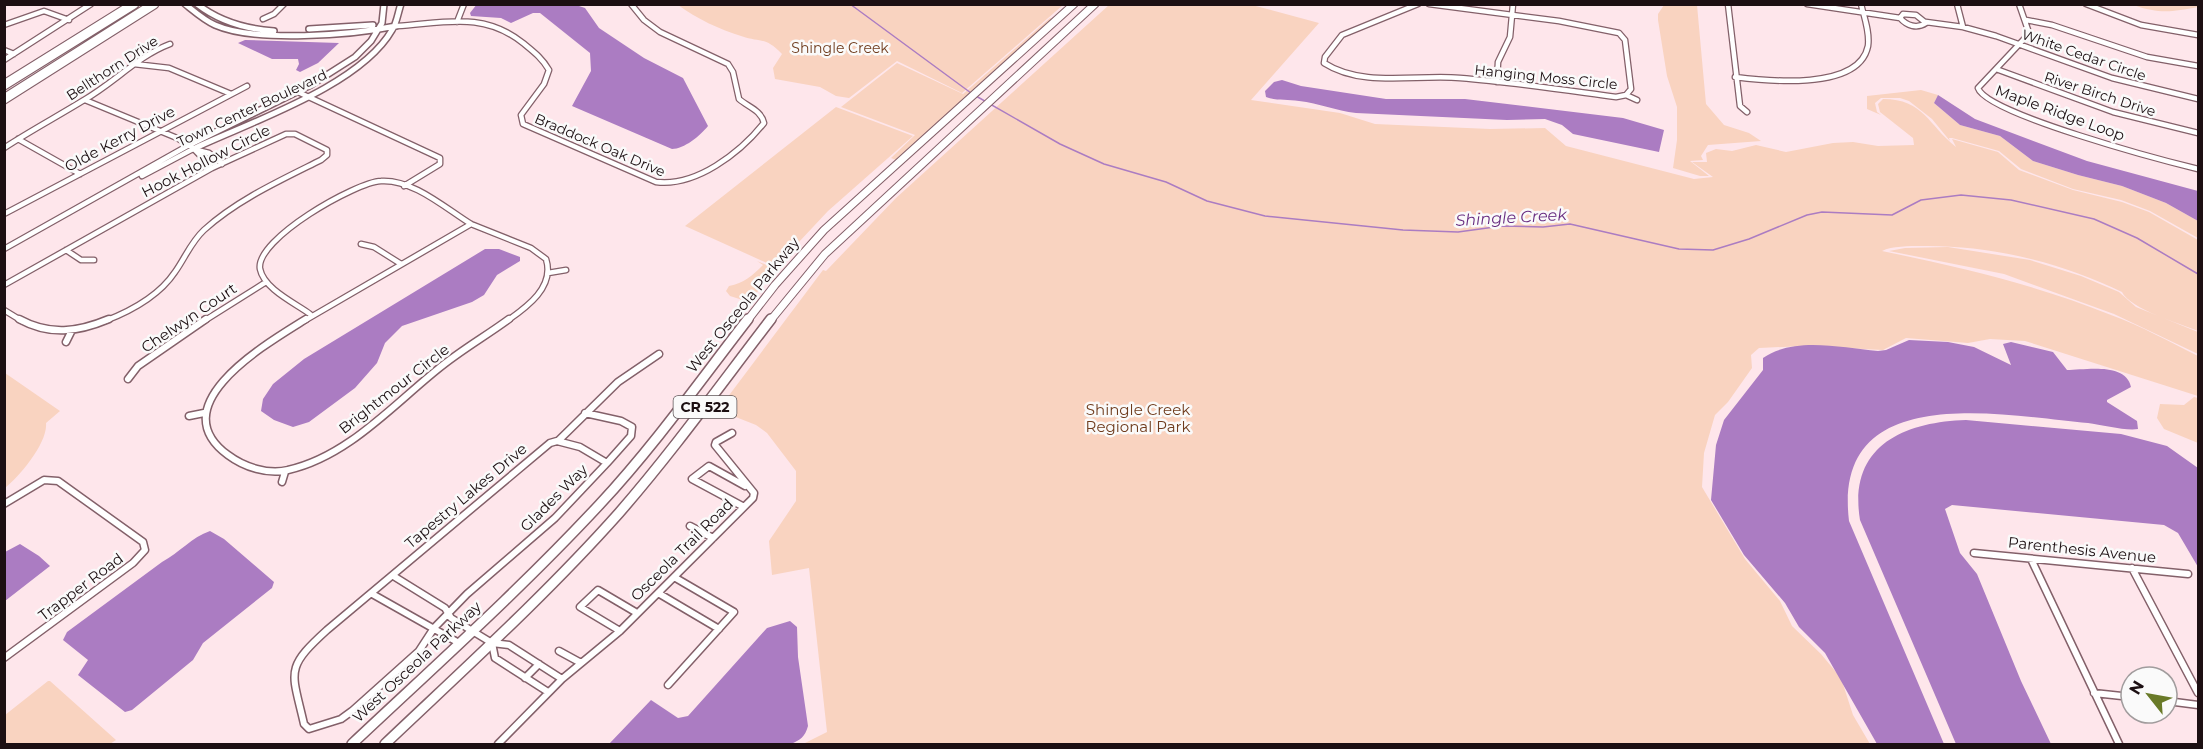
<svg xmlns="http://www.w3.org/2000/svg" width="2203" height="749" viewBox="0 0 2203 749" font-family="Montserrat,sans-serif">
	<rect width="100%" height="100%" fill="#fee6eb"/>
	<path fill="#f9d3c0" d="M 2198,4 L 2198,7 C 2171,12 2160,14 2133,5 Z
		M 678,5 L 1063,5 L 962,93 L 897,61 L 849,98 L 836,96 L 820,87 L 775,79 L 773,68 L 782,54 C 765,36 761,43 741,36 C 719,29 697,19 678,5 Z
		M 1109,5 L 1252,5 L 1319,23 L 1251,100 L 1340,113 L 1375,124 L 1490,129 L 1545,128 L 1566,146 L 1694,179 L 1713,177 L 1692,162 L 1707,162 L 1706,153 L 1716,149 L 1732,151 L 1756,145 L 1786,152 L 1833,143 L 1853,142 L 1878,146 L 1914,145 L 1913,138 L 1880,112 L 1878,104 L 1883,99 C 1924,99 1928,125 1956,147 L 1952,139 L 1998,152 L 2019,170 L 2073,190 L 2122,202 L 2149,212 L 2198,240 L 2198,331 C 2181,324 2130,309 2122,292 C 2061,262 1990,245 1922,246 C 1909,246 1892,246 1882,251 C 1960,267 2037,285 2111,315 C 2141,326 2170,342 2198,356 L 2198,396 L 2025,341 L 1990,339 L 1968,343 L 1906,338 L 1883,350 L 1804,346 L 1759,348 L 1751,355 L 1752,368 L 1728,402 L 1715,415 L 1704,453 L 1702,487 L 1745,559 L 1780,601 L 1792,626 L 1821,654 L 1841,678 L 1853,715 L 1870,744 L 803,744 L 827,732 L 809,568 L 772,575 L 769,541 L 796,501 L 796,471 L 767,433 L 756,425 L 718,410 L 823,270 L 826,271 L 896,198 Z
		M 1664,5 L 1697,5 L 1706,104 L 1724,125 L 1749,133 L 1761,141 L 1708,145 L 1701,156 L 1703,160 L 1690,161 L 1709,176 L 1700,176 L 1673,168 L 1677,140 L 1677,107 L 1667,76 L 1658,20 L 1658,14 Z
		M 1050,18 L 1055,19 L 896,160 L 891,158 L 915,135 L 841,107 L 897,63 L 963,94 Z
		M 1921,90 L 1938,95 L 1934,103 L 1960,125 L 2000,136 L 2033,161 L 2078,175 L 2122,186 L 2166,203 L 2198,221 L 2198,238 L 2150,211 L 2121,200 L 2073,189 L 2021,169 L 1999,151 L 1952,138 L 1949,138 L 1950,141 L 1932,119 L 1909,101 L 1900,98 L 1881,98 L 1875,103 L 1877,112 L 1881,115 L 1867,109 L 1867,96 Z
		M 836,107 L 913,136 L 828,211 L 784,258 L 786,259 L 778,268 L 685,226 Z
		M 1948,247 L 2030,260 L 2081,276 L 2119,292 L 2136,307 L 2198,332 L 2198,354 L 2114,314 L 2004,274 L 1889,251 L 1905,248 Z
		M 757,261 L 776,269 L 749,302 L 730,296 L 726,291 L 729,286 C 744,283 752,276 763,265 Z
		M 5,373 L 60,411 L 46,423 C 48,443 19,477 5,488 Z
		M 2194,397 L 2198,398 L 2198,443 L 2164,429 L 2157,418 L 2160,404 L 2184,405 Z
		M 48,681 L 50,681 L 116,740 L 110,744 L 5,744 L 5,715 Z"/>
	<path fill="#ab7cc2" d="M 477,4 L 573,4 L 585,8 L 599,28 L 644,58 L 683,78 L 708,126 C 700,136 684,149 672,149 L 572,106 L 591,71 L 590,53 L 540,13 L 533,13 L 511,23 L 501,18 L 471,16 L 470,13 Z
		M 245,40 L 339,43 L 318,63 L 300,72 L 296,70 L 299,64 L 298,59 L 272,59 L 238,43 Z
		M 1282,80 L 1301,86 L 1386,99 L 1465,99 L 1623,118 L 1664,130 L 1659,152 L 1573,134 L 1562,125 L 1545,119 L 1507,120 L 1356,113 C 1336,111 1319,103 1299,101 C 1287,99 1277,101 1266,97 L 1265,91 L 1274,82 Z
		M 1938,95 L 1975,119 L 2087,161 L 2198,191 L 2198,221 L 2166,203 L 2122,186 L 2078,175 L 2033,161 L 2000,136 L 1960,125 L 1934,103 Z
		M 485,249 L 499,249 L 520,257 L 520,261 L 497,275 L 484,295 L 472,302 L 402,326 L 385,343 L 377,363 L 355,388 L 309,422 L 293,427 L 274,420 L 261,411 L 263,399 L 273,384 L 304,359 Z
		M 1909,340 L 1948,342 L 1974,347 L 2011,365 L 2003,344 L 2011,342 L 2053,352 L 2067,370 C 2085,370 2126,362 2131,387 L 2107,400 L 2107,402 L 2137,421 L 2138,429 C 2126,431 2102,425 2088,423 C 2000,415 1832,380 1849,521 L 1944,744 L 1877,744 L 1825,653 L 1799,627 L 1785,603 L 1744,555 L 1711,500 L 1716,445 L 1724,420 L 1763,370 L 1763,358 C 1795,336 1841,348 1878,351 L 1886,350 Z
		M 1966,420 L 2121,434 L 2167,446 L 2198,468 L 2198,567 L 2178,533 L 2164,525 L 1952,505 L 1945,509 L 1960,553 L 1977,574 L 2021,681 L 2051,744 L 1956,744 L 1860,520 C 1848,447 1902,422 1966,420 Z
		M 210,531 L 224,539 L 274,582 L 272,588 L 203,643 L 193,660 L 132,710 L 125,712 L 78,675 L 88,660 L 63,640 L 67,632 L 162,562 C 179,553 192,537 210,531 Z
		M 20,544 L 39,556 L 50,566 L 5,601 L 5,552 Z
		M 790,621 L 797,627 L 798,657 L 808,726 C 805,737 800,740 791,744 L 609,744 L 651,700 L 678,718 L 688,716 L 767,628 Z"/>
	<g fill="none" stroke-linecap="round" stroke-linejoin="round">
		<path stroke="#ab7cc2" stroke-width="1.5" d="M 850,4 L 971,93
			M 976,96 L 1060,144 L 1104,164 L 1166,182 L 1207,201 L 1265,216 L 1403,230 L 1458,232 L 1502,226 L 1543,227 L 1570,224 L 1679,249 L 1713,250 L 1749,239 L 1807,215 L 1822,212 L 1892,215 L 1921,200 L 1961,195 L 2011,200 L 2094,219 L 2137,238 L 2198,274"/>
		<g stroke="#836069" stroke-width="7">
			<path id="minor-far1" d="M 1418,4 L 1342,35 L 1325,57 L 1324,63 C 1363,88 1416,74 1460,78 C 1512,82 1564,90 1616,97 L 1626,95 L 1631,89 L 1625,40 L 1619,33 L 1559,21 L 1429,4
				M 1728,4 L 1740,106 L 1747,112
				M 1807,4 L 1900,18
				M 1957,4 L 1963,27
				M 2019,4 L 2028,30 L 2026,37 L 1978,88 C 1986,114 2165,161 2198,169
				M 2086,4 L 2141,25 L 2198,35
				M 1903,14 L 1916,15 L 1926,23 C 1917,29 1907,26 1900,18 Z
				M 263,19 L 274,14 L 284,4
				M 2026,20 L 2052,25 L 2147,57 L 2198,66
				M 457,22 L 464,4
				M 1926,22 L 1963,27 L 1996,36 L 2112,78 L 2198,99
				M 4,25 L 44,11 L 69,20
				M 397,26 C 445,23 483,11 523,43 C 534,52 542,58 549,70 L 544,84 L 521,115 L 523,124 L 656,182 C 696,187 740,153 764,123 C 761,110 748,107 739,99 L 733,72 L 728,64 L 660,32 L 644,20 L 631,4
				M 4,50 L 14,54
				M 4,60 L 91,4
				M 134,64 L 169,68 L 231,94
				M 1996,69 L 2113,112 L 2198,133
				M 1735,77 C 1767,81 1859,91 1868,46 C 1870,32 1864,17 1861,4
				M 1497,82 L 1498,62 L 1510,37 L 1513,4
				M 298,92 L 440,158 L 440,164 L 404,186
				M 1626,95 L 1637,100
				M 85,100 L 177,138 L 192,147 L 212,168
				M 18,139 L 80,174
				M 4,148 C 30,131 58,116 84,100 C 114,83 138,56 170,44
				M 193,149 L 209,153 L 222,164
				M 142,176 L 193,149
				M 4,214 L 247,86
				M 471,224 L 531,248 L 546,259 C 555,287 527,307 507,321
				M 361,244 L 374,247 L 401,264
				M 4,249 L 189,145
				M 66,250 L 81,260 L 94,260
				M 548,273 L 566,270
				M 4,285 L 212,168 L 286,134 L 295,134 L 327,150 L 327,155 L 321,160 C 281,180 237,200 204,230 C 191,242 185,258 175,272 C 159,296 131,311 105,321
				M 4,310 L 22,321
				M 310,314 C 295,303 264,289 260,269 C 255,239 356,182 381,181 C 413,179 445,208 471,224
				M 204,321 L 266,282
				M 304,321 L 471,224"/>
		</g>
		<g stroke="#836069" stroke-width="9">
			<path id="minor" d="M 19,319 C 50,336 78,332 109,319
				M 306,319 C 266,344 160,405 228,455 C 244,467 268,475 288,470 C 347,457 393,405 438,369 C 461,350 486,336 509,319
				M 66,342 L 72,330
				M 128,379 L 138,366 L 206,319
				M 585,413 L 621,421 L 632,427 L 631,436 L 607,463
				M 189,416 L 204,413
				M 557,441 L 580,447 L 607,463 L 555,518 L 467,594 L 434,628 L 419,651 L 352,711 L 341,719 L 309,729 L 304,724 C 292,671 284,669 327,630 L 550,443 Z
				M 558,441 L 618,382 L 659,354
				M 282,482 L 285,472
				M 4,504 L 44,480 L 58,481 L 143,542 L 145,550 L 133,563 L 4,658
				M 744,507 L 692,479 L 709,466 L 745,486
				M 690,526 L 713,538
				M 1974,553 L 2188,574
				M 2031,559 L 2119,744
				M 2132,568 L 2198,693
				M 395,577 L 445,608 L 451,618 L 492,643 L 509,645 L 562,679
				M 658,593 L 719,629
				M 374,595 L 459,643
				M 620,631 L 580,607 L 598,590 L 637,613
				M 492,643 L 495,658 L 548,692
				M 559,651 L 581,663
				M 525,678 L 539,664
				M 668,685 L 734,612 L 674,577
				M 2094,693 L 2131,697
				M 2167,701 L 2198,705
				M 498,744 L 562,679 L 620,631 L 753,498 L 754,493 L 715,445 L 716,442 L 732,433"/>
		</g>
		<g stroke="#836069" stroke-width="8">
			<path id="tertiary" d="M 185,4 C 195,12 204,20 215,25 C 256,43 352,35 396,26
				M 197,4 C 220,22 245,29 274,31
				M 309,29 L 373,25
				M 189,145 L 311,85 L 355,57 L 371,41 L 382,23 L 384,4
				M 193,149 C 250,122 360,86 392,30 C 397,23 398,12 401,4"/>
		</g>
		<g stroke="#836069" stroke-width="9">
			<path id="primary-far1" d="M 747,321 L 775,285 L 824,230 L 1074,4
				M 770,321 L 825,254 L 1095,4"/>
		</g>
		<g stroke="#836069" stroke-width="12">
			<path id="primary" d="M 352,744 C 436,665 522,588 600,504 C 654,446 700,381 748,319
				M 385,744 C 464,669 546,595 619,513 C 673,451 721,384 771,319"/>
		</g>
		<g stroke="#836069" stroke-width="11">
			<path id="motorway" d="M 4,85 L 134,4
				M 4,99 L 154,4"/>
		</g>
		<use href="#minor-far1" stroke="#fff" stroke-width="4.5"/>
		<use href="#minor" stroke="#fff" stroke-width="6"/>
		<use href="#tertiary" stroke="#fff" stroke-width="5"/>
		<use href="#primary-far1" stroke="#fff" stroke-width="7"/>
		<use href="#primary" stroke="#fff" stroke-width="9"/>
		<use href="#motorway" stroke="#fff" stroke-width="9"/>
	</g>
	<g text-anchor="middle" stroke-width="5" stroke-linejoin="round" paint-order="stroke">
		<g font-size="14" fill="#6f3b1c" stroke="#fafafa">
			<text x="840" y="53">Shingle Creek</text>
		</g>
		<g font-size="14" fill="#1c0f12" stroke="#fafafa">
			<text transform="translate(2084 55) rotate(19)" y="5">White Cedar Circle</text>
			<text transform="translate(112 68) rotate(-33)" y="5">Bellthorn Drive</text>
			<text transform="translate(1546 77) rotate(6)" y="5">Hanging Moss Circle</text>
			<text transform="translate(2100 94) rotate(18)" y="5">River Birch Drive</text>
			<text transform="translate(252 108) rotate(-25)" y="5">Town Center Boulevard</text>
			<text transform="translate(600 145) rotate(23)" y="5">Braddock Oak Drive</text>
		</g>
		<rect fill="#fafafa" stroke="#5f5658" stroke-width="1.5" x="673.5" y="396" width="63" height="22" rx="4.5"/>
		<g font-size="14" font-weight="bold" fill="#1c0f12">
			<text x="705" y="412">CR 522</text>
		</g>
		<g font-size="15" fill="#1c0f12" stroke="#fafafa">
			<text transform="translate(2060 113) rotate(20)" y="5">Maple Ridge Loop</text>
			<text transform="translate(120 139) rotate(-28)" y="5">Olde Kerry Drive</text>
			<text transform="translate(206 161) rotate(-27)" y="5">Hook Hollow Circle</text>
			<text transform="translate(743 305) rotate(-51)" y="5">West Osceola Parkway</text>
			<text transform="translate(189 318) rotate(-34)" y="5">Chelwyn Court</text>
			<text transform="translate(394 389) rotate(-38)" y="5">Brightmour Circle</text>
			<text transform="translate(466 496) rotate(-40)" y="5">Tapestry Lakes Drive</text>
			<text transform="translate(554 498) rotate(-45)" y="5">Glades Way</text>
			<text transform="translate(682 550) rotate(-45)" y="5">Osceola Trail Road</text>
			<text transform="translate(2082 550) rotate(6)" y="5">Parenthesis Avenue</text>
			<text transform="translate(81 587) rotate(-37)" y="5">Trapper Road</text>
			<text transform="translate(417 662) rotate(-43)" y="5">West Osceola Parkway</text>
		</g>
		<g font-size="15" fill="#6f3b1c" stroke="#fafafa">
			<text x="1138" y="415">Shingle Creek<tspan x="1138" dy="17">Regional Park</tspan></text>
		</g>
		<g font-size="16" font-style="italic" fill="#682c80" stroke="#fafafa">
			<text transform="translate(1511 217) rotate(-3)" y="6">Shingle Creek</text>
		</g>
	</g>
	<rect width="2203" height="749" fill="none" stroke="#1c0f12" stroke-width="12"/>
	<g transform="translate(2149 695) rotate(301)"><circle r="28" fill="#fafafa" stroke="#a19c9d" stroke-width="1.5"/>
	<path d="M0-4.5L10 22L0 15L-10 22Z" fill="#697a28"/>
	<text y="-9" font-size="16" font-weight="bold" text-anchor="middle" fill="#1c0f12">N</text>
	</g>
</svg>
